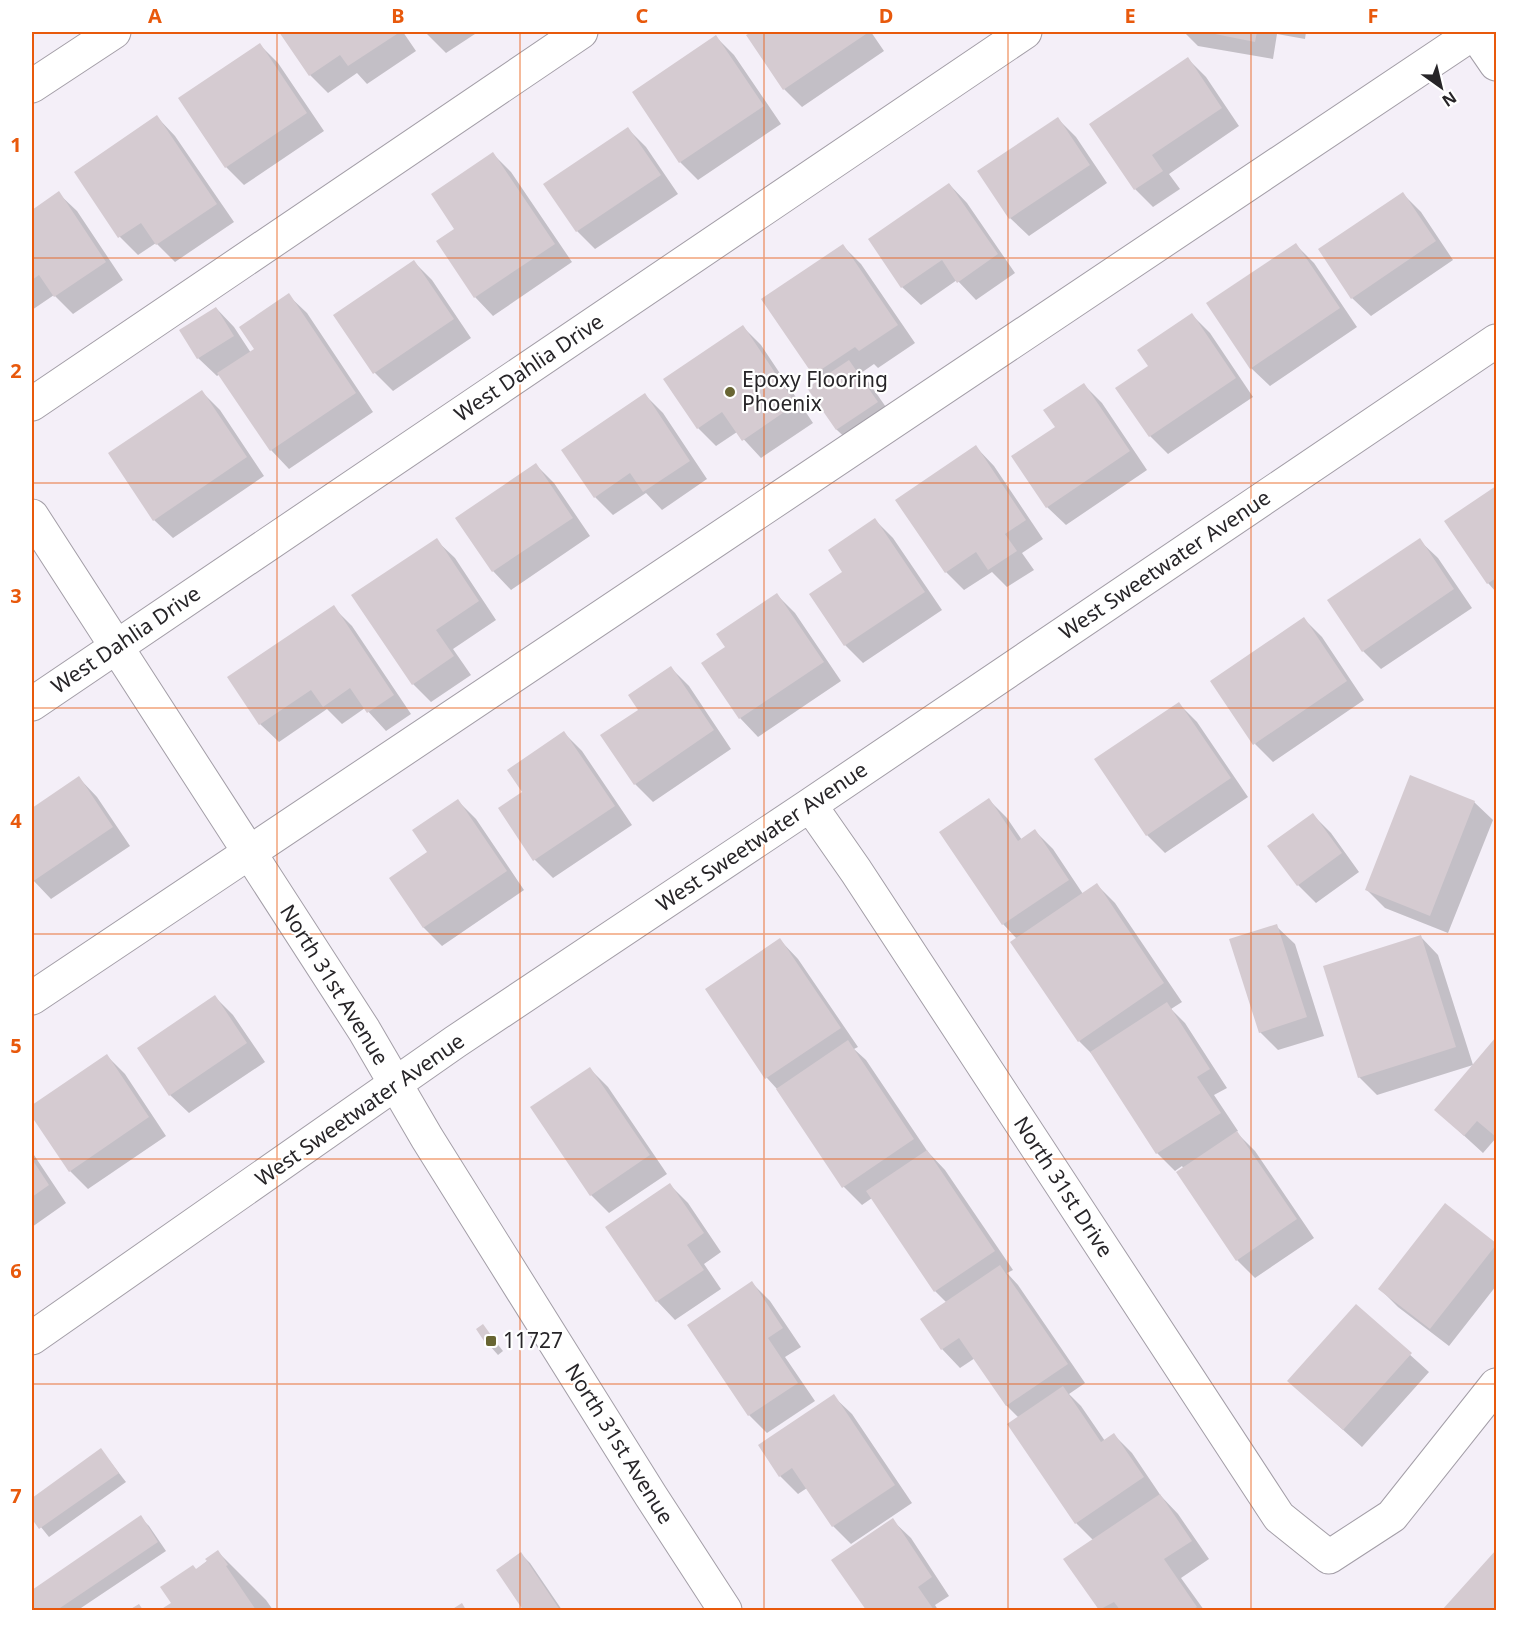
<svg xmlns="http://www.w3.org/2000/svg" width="1528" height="1642" viewBox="0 0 1528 1642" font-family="'Noto Sans',sans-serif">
	<rect width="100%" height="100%" fill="#f4eff8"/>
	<path fill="#0003" d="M 281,32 L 403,32 L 416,51 L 367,84 L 357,73 L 328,93 L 310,75 Z
		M 425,32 L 478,32 L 446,53 Z
		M 755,32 L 871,32 L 884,51 L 802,107 L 784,89 L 748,36 Z
		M 1184,32 L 1306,32 L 1305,39 L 1277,34 L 1273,59 L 1198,46 Z
		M 716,37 L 734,55 L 781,124 L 698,180 L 680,162 Z
		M 260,45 L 278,63 L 324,131 L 244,185 L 226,167 Z
		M 1188,59 L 1206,77 L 1239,126 L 1169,174 L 1180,189 L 1153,207 L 1135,189 Z
		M 157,117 L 175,136 L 234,222 L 175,262 L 156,243 L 138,255 L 120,237 L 76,172 Z
		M 1058,119 L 1076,137 L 1107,183 L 1029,236 L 1010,218 L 979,172 Z
		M 628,129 L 646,147 L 678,194 L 595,249 L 577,231 L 545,184 Z
		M 493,154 L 511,172 L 572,262 L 493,316 L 475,297 L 438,242 L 456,229 Z
		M 949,184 L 967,203 L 1015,273 L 976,300 L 957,280 L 921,305 L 902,287 Z
		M 58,193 L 77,211 L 123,280 L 73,314 L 54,295 L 32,310 L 32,211 Z
		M 1403,194 L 1421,212 L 1453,260 L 1371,316 L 1352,298 Z
		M 1296,245 L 1314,263 L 1357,327 L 1270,386 L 1251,368 Z
		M 843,246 L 861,264 L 915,343 L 878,368 L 874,364 L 861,373 L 867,380 L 895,420 L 856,448 L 837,430 L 809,389 L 821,381 L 814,374 Z
		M 414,262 L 432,280 L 471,338 L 393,391 L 375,373 L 336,315 Z
		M 288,295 L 307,313 L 373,412 L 289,469 L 271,450 L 220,374 L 217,376 L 198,358 L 181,330 L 216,308 L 234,327 L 251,353 L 256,349 Z
		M 1192,315 L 1210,333 L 1253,397 L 1168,454 L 1150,436 L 1150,366 Z
		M 743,327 L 761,345 L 813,423 L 761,458 L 737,432 L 716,446 L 698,428 Z
		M 1084,385 L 1102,403 L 1147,470 L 1066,525 L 1047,507 L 1057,427 Z
		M 202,392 L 220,410 L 264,476 L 173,538 L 154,520 Z
		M 645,395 L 663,413 L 707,479 L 662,510 L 646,493 L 613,515 L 595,497 Z
		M 976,447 L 994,466 L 1043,539 L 1022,553 L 1034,570 L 1007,587 L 992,572 L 964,590 L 946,572 Z
		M 536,465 L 554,483 L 590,536 L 511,590 L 493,571 L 457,518 Z
		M 1496,488 L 1496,592 L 1488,583 L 1446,521 Z
		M 875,520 L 893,538 L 942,610 L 863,663 L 845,645 L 845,572 Z
		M 436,540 L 455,558 L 496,620 L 453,649 L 471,675 L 431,702 L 413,684 Z
		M 1419,540 L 1438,558 L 1472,608 L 1381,669 L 1363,651 Z
		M 777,595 L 795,613 L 841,681 L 758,737 L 740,718 L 703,663 L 727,647 Z
		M 333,607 L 352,626 L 411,714 L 386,731 L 365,708 L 342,724 L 327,709 L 279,742 L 260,724 Z
		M 1304,619 L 1322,637 L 1364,700 L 1273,762 L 1255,744 Z
		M 671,668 L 689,686 L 731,749 L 653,802 L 635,784 L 640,710 Z
		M 1179,704 L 1197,722 L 1248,797 L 1165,853 L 1147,835 Z
		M 564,733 L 582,751 L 632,825 L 553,878 L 535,860 L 524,792 Z
		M 79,778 L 97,797 L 130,846 L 51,899 L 32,879 L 32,810 Z
		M 989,800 L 1007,818 L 1022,840 L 1035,831 L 1053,849 L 1083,894 L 1097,885 L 1115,903 L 1182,1002 L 1171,1009 L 1185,1023 L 1227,1088 L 1214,1095 L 1238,1131 L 1236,1132 L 1255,1151 L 1314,1238 L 1255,1278 L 1237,1260 L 1182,1166 L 1175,1171 L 1157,1153 L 1094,1056 L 1079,1041 L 1017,939 L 1003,924 Z
		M 458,801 L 476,819 L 524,890 L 442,946 L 424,928 L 391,878 L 429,853 Z
		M 1474,802 L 1493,820 L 1448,933 L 1385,908 L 1367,890 Z
		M 1313,815 L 1331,833 L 1359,872 L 1316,903 L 1298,885 Z
		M 1276,926 L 1295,944 L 1324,1036 L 1278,1050 L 1260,1032 Z
		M 1420,936 L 1438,955 L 1473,1065 L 1377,1095 L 1359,1077 Z
		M 780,940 L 798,959 L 858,1047 L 854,1049 L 866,1060 L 928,1152 L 945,1170 L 1013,1270 L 1007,1273 L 1018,1285 L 1085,1383 L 1069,1394 L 1081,1406 L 1105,1441 L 1114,1435 L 1132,1453 L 1161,1496 L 1178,1514 L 1209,1559 L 1181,1578 L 1204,1610 L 1100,1610 L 1066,1560 L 1094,1541 L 1076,1523 L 1019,1418 L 1007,1406 L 975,1358 L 960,1368 L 942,1349 L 922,1319 L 947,1303 L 935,1291 L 872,1198 L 862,1205 L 844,1187 L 777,1089 L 767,1078 Z
		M 215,997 L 233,1015 L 265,1062 L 189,1113 L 170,1095 L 139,1048 Z
		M 1496,1039 L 1496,1138 L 1483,1153 L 1436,1110 Z
		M 107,1056 L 125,1074 L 166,1136 L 88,1189 L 70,1171 L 32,1114 L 32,1107 Z
		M 590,1069 L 608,1087 L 667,1174 L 609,1213 L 591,1195 Z
		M 32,1152 L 66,1203 L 32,1227 Z
		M 670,1185 L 688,1203 L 721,1252 L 704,1264 L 721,1289 L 675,1320 L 657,1301 L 607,1227 Z
		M 1445,1205 L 1496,1245 L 1496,1286 L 1449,1346 L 1398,1307 L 1380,1289 Z
		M 752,1283 L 770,1301 L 801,1347 L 785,1357 L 815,1401 L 767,1433 L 749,1415 Z
		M 1356,1306 L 1429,1372 L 1362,1447 L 1289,1381 Z
		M 483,1326 L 503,1351 L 498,1355 L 490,1346 Z
		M 833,1396 L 852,1414 L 912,1503 L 851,1544 L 833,1526 L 807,1488 L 798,1494 L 780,1476 Z
		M 101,1450 L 126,1482 L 49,1537 L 32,1516 L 32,1500 Z
		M 140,1517 L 149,1526 L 166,1551 L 78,1610 L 32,1610 L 32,1591 Z
		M 892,1520 L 911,1538 L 949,1596 L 935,1605 L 938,1610 L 868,1610 L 833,1560 Z
		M 218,1552 L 266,1600 L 273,1610 L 163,1610 L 173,1603 L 196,1570 Z
		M 1496,1553 L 1496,1610 L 1444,1610 Z
		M 521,1554 L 530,1563 L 562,1610 L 524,1610 L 498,1570 Z"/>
	<path fill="#d5cbd1" d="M 279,32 L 400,32 L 348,66 L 340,55 L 309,76 Z
		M 752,32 L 869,32 L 783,90 L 746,35 Z
		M 1205,32 L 1257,32 L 1255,42 Z
		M 716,35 L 764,106 L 679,163 L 632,92 Z
		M 260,43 L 307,113 L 225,168 L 178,98 Z
		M 1188,57 L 1222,108 L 1152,155 L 1163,171 L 1134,190 L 1089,124 Z
		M 157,115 L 217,204 L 156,245 L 141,223 L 118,238 L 74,172 Z
		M 1058,117 L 1090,165 L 1009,219 L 977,171 Z
		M 628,127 L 661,175 L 576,232 L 543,184 Z
		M 493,152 L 555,244 L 474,298 L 436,241 L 454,229 L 431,194 Z
		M 949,183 L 998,254 L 957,283 L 942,260 L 901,288 L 868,239 Z
		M 59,191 L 106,262 L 54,297 L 39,275 L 32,280 L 32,210 Z
		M 1403,192 L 1436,241 L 1351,299 L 1318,249 Z
		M 1296,243 L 1340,308 L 1250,369 L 1206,303 Z
		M 843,244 L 898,325 L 859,351 L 855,347 L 813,375 L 761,299 Z
		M 414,260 L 454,319 L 373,374 L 333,315 Z
		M 289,293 L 356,393 L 270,451 L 217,373 L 254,349 L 239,327 Z
		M 216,307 L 234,336 L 197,359 L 179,330 Z
		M 1192,313 L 1236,378 L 1149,437 L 1115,388 L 1148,366 L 1137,350 Z
		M 743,325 L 796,404 L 742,441 L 722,412 L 697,429 L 663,379 Z
		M 849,360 L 878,402 L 836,430 L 807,388 Z
		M 1084,383 L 1130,451 L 1046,508 L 1011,456 L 1055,427 L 1043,410 Z
		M 202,390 L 247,457 L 153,521 L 108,453 Z
		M 645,393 L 690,461 L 643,492 L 630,473 L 594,498 L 561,450 Z
		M 976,445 L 1026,520 L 1005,534 L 1017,551 L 988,570 L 976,552 L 945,573 L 895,500 Z
		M 536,463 L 573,518 L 492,572 L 455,518 Z
		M 1496,486 L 1496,578 L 1487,584 L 1444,521 Z
		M 875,518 L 925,592 L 844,646 L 809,594 L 842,572 L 828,550 Z
		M 437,538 L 479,601 L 436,630 L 454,656 L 412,685 L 351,595 Z
		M 1420,538 L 1454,589 L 1362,652 L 1327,600 Z
		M 777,593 L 824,662 L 739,719 L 701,663 L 725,647 L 716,634 Z
		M 334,605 L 394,695 L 367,713 L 350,688 L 323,707 L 311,690 L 259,725 L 227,677 Z
		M 1304,617 L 1347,681 L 1253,745 L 1210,681 Z
		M 671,666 L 714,730 L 634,785 L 600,735 L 638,710 L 628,695 Z
		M 1179,702 L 1231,778 L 1146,836 L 1094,759 Z
		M 564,731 L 615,806 L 533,861 L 498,808 L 522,792 L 507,770 Z
		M 1410,775 L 1475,801 L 1430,916 L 1365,890 Z
		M 79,776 L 113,827 L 32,882 L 32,808 Z
		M 989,798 L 1018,841 L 1035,829 L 1069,880 L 1002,925 L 939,832 Z
		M 458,799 L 507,871 L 423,928 L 389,878 L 427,852 L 412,830 Z
		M 1313,813 L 1342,853 L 1297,886 L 1267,846 Z
		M 1097,883 L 1164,983 L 1078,1042 L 1010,942 Z
		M 1277,924 L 1307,1017 L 1259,1033 L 1229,939 Z
		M 1421,935 L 1456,1047 L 1358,1078 L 1323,966 Z
		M 780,938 L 841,1028 L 765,1079 L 705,989 Z
		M 215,995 L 247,1043 L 169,1096 L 137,1048 Z
		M 1167,1002 L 1210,1069 L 1197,1077 L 1221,1113 L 1156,1154 L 1090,1052 Z
		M 1496,1037 L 1496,1137 L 1477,1121 L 1464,1136 L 1434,1110 Z
		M 848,1040 L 914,1139 L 842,1188 L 776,1089 Z
		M 107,1054 L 149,1117 L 69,1172 L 32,1117 L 32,1105 Z
		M 590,1067 L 650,1155 L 590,1196 L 530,1107 Z
		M 1237,1131 L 1297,1219 L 1236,1261 L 1176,1172 Z
		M 927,1150 L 995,1251 L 934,1292 L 866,1191 Z
		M 32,1159 L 49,1185 L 32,1197 Z
		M 670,1183 L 704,1233 L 687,1245 L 704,1270 L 656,1302 L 605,1227 Z
		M 1445,1203 L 1496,1243 L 1496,1245 L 1430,1329 L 1378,1289 Z
		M 1000,1265 L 1068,1364 L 1006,1406 L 959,1338 L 941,1350 L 920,1319 Z
		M 752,1281 L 783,1328 L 768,1338 L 798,1383 L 748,1416 L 687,1325 Z
		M 1356,1304 L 1412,1353 L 1343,1430 L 1287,1381 Z
		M 483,1324 L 496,1342 L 488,1347 L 476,1329 Z
		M 1063,1386 L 1101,1442 L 1114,1433 L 1144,1477 L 1075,1524 L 1007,1424 Z
		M 834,1394 L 895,1485 L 832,1527 L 792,1468 L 779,1477 L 758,1445 Z
		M 101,1448 L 119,1473 L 39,1529 L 32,1519 L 32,1498 Z
		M 1160,1494 L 1192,1541 L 1164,1559 L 1197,1607 L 1192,1610 L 1120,1610 L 1114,1602 L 1099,1610 L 1063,1559 Z
		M 141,1515 L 158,1542 L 57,1610 L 32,1610 L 32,1590 Z
		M 893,1518 L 932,1577 L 918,1587 L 934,1610 L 866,1610 L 831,1560 Z
		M 218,1550 L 228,1565 L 226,1566 L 256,1610 L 160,1610 L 171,1603 L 160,1587 L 193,1565 L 196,1569 L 207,1561 L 205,1559 Z
		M 1496,1550 L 1496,1610 L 1442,1610 Z
		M 521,1552 L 560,1610 L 523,1610 L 496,1570 Z
		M 462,1603 L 466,1610 L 451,1610 Z
		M 139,1604 L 143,1610 L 129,1610 Z"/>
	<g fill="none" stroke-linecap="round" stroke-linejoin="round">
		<g stroke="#a39ea7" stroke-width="35">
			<path id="minor" d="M 1474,32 L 1496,64
				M 32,86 L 114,32
				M 32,404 L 581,32
				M 32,516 L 364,1030 L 427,1138 L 651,1496 L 725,1610
				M 32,704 L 1025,32
				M 810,805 L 856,871 L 1279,1517 L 1329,1557 L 1392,1516 L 1496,1385
				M 32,998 L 1475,32
				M 32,1338 L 455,1042 L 810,805 L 1496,341"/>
		</g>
		<use href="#minor" stroke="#fff" stroke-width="33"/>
	</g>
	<path fill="none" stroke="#e8590c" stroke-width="1.5" stroke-opacity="0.55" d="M 277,32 L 277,1610M 520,32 L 520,1610M 764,32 L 764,1610M 1008,32 L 1008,1610M 1251,32 L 1251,1610M 32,258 L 1496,258M 32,483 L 1496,483M 32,708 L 1496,708M 32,934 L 1496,934M 32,1159 L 1496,1159M 32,1384 L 1496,1384"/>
	<g fill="#686532" stroke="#fff" stroke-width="2">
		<circle cx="730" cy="392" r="6"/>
		<rect x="485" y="1335" width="12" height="12" rx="3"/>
	</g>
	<g text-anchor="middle" stroke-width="4.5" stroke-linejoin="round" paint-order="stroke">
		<g font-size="21" fill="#272528" stroke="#fff">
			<text transform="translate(529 368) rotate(-34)" y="7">West Dahlia Drive</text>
			<text transform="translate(1165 565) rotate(-34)" y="7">West Sweetwater Avenue</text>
			<text transform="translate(126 640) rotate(-34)" y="7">West Dahlia Drive</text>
			<text transform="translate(762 837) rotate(-34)" y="7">West Sweetwater Avenue</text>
			<text transform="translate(334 985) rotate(58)" y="7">North 31st Avenue</text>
			<text transform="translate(360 1110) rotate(-35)" y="7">West Sweetwater Avenue</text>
			<text transform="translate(1063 1187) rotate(57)" y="7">North 31st Drive</text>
			<text transform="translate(619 1444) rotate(58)" y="7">North 31st Avenue</text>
		</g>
		<g font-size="21" fill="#272528" stroke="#fff" text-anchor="start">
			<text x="742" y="387">Epoxy Flooring<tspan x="742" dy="24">Phoenix</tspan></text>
			<text x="503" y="1348">11727</text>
		</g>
	</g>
	<rect width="1528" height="1642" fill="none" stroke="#ffffff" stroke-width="66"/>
	<g transform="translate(1441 87) rotate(146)" stroke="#ffffff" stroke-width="4.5" paint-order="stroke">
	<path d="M0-4.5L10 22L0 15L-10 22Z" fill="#272528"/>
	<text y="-9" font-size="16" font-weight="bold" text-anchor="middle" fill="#272528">N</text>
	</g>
	<rect x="33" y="33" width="1462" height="1576" fill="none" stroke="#e8590c" stroke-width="2"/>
	<g font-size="20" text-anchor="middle" font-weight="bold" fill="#e8590c">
		<text x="155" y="23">A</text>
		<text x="398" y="23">B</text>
		<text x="642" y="23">C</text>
		<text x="886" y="23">D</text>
		<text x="1130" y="23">E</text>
		<text x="1373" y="23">F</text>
		<text x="16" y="152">1</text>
		<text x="16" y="378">2</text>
		<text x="16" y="603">3</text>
		<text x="16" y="828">4</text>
		<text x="16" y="1053">5</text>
		<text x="16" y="1278">6</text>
		<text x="16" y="1503">7</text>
	</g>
</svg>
